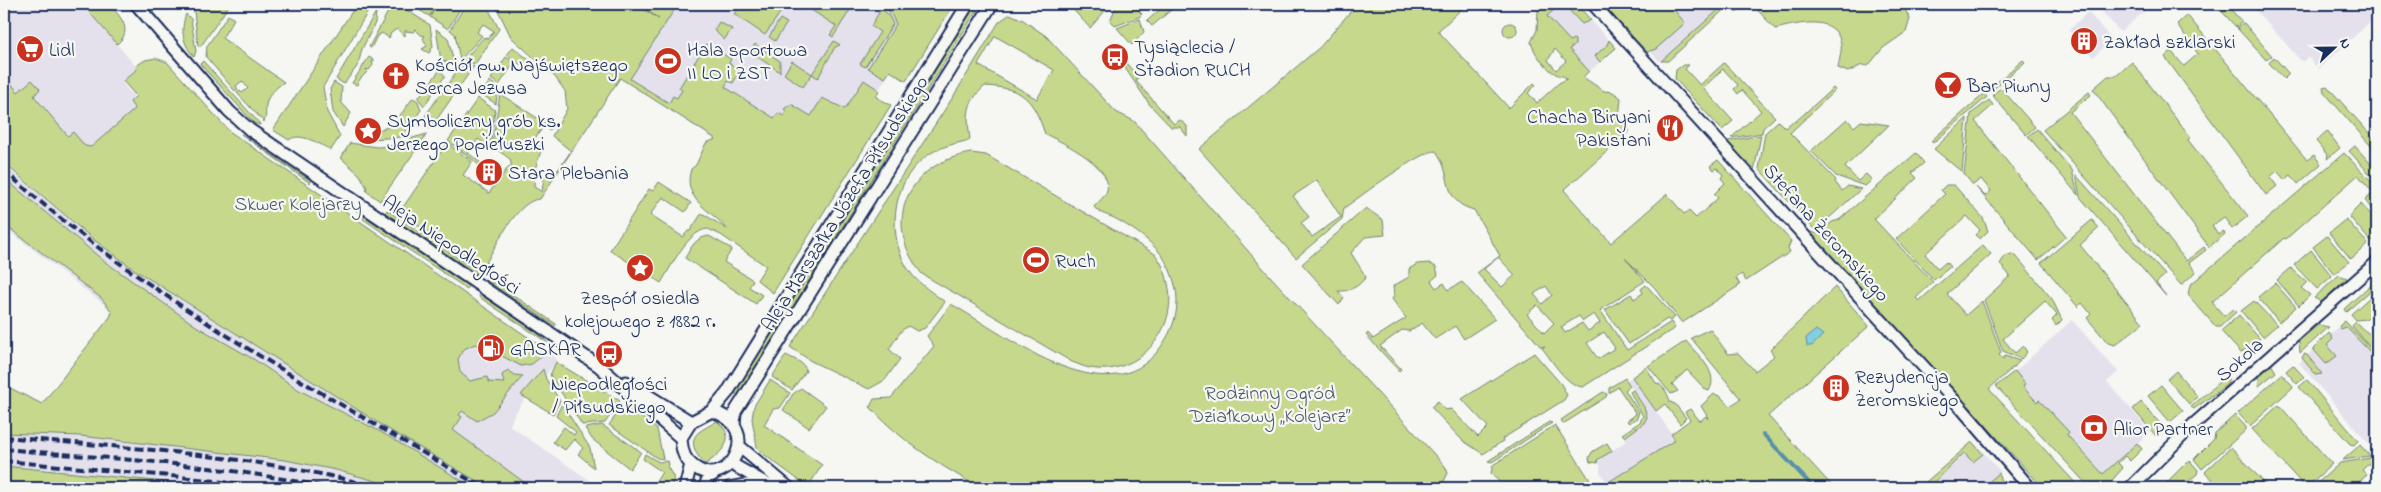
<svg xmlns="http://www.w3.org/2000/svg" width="2381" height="492" viewBox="0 0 2381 492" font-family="'Indie Flower',sans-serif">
	<rect width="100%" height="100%" fill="#f6f6f2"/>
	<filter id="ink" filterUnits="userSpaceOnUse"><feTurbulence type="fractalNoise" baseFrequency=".02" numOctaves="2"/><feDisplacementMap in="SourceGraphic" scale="10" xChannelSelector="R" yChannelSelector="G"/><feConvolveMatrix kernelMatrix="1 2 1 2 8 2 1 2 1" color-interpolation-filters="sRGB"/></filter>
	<g filter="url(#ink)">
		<path fill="#e4e1ed" d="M 4,4 L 82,4 L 139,70 L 123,84 L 141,105 L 75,161 L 4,78 Z
			M 635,4 L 933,4 L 809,201 L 620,78 L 659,20 Z
			M 1548,4 L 1576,4 L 1616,48 L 1583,77 L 1541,10 Z
			M 1658,4 L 1725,4 L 1660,62 L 1630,29 Z
			M 2098,4 L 2153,4 L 2120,32 L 2096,5 Z
			M 2250,4 L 2375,4 L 2377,16 L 2318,69 L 2308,57 L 2302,62 Z
			M 2088,12 L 2112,40 L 2093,57 L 2069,30 Z
			M 4,164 L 80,229 L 123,261 L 165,290 L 315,381 L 482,308 L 558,360 L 522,403 L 513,417 L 510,426 L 601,488 L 4,488 L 4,395 L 44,413 L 113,351 L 110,309 L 4,227 Z
			M 2072,320 L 2118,372 L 2107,382 L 2150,431 L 2104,475 L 2010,376 Z
			M 2345,321 L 2377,356 L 2377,435 L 2368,443 L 2299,363 Z
			M 1632,377 L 1676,440 L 1607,483 L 1600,472 L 1600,465 L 1598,463 L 1591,463 L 1589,457 L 1607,443 L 1612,450 L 1627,441 L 1625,437 L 1646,420 L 1644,407 L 1627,380 Z
			M 1973,441 L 2001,472 L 1982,488 L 1919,488 Z"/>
		<path fill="#c6d88c" stroke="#708475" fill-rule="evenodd" d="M 82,4 L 109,4 C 120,16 134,30 117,44 Z
			M 194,4 L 230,4 L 201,46 L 198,46 L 194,11 L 190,7 Z
			M 357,4 L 377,4 L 370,8 L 323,87 L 327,112 L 340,136 L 331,150 C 321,145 300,131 289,140 L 273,130 Z
			M 409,4 L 463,4 L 448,29 L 430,17 L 436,7 L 429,16 Z
			M 466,4 L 486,4 L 499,29 L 475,64 L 463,61 L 484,37 L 488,39 L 494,31 L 483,24 L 477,32 L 482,36 L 460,60 L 455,34 L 450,30 Z
			M 495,4 L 635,4 L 659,19 L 639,4 L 678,4 L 630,79 L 669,103 L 673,96 L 677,98 L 682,90 L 679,88 L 706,44 L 731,59 L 729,63 L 740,71 L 733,83 L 728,81 L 725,87 L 774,118 L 778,113 L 784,116 L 786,111 L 784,109 L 791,104 L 811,116 L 822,98 L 845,109 L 864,80 L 879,90 L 876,97 L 891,105 L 773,293 L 757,280 L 766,266 L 721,235 L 708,229 C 688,230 671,267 661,283 L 610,250 L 649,189 L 653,191 L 659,182 L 691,203 L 685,212 L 663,197 L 650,215 L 683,237 L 688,231 L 690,231 L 702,213 L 727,229 C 712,210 681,200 691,169 L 696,165 L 706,143 L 716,139 L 620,78 L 540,199 C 517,199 494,250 483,268 L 399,213 L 447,143 L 472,162 L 463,175 L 489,193 L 509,166 L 512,168 L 510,159 L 492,146 L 500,94 L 545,123 L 553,124 L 550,130 L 544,126 L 533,141 L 542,148 L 535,169 L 534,187 L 542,192 L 544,176 L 551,180 L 571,151 L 552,136 L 567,109 L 565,91 L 555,77 L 511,37 Z
			M 741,4 L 786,4 L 765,35 L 734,14 Z
			M 802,4 L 830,6 L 854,4 L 833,37 L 830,35 L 836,26 Z
			M 878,4 L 954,4 L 906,81 L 890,71 L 885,78 L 868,68 L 896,24 L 890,12 Z
			M 1068,4 L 1111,4 L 1090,28 Z
			M 1117,4 L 1132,4 L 1142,14 L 1139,17 L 1115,26 L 1110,21 Z
			M 1166,4 L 1178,4 L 1152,26 L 1147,21 Z
			M 1357,4 L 1467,4 L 1438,31 L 1509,108 L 1534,83 L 1536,85 L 1528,93 L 1537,103 L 1559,83 L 1567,79 C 1564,75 1561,77 1556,74 C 1547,70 1533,52 1531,42 L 1537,30 L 1538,11 L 1546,4 L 1561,4 L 1547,16 L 1570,41 L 1573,39 L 1575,40 L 1575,45 L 1569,49 L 1589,71 L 1583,77 L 1604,91 L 1613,92 L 1621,98 L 1619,119 L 1630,131 L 1564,190 L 1611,243 L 1667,194 L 1684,214 L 1689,211 L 1696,218 L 1718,198 L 1714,194 L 1725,183 L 1721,178 L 1723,175 L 1717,168 L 1714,170 L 1710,166 L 1718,160 L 1791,241 L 1788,248 L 1790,252 L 1746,281 L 1742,274 L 1736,278 L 1740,285 L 1682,323 L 1655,288 L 1625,258 L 1645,281 L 1600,310 L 1627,350 L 1671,322 L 1675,328 L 1583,387 C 1566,386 1552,360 1542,348 L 1545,346 L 1541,347 L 1477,273 L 1500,256 L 1474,210 C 1440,201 1454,176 1436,151 C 1421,150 1360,197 1344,208 L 1342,219 L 1296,258 L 1199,149 L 1320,47 ZM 1555,49 L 1566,61 L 1556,70 L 1548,60 ZM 1317,180 L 1341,217 L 1312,237 L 1301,223 L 1309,217 L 1293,196 ZM 1498,257 L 1515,275 L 1502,287 L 1484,269 ZM 1546,286 L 1552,295 L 1542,304 L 1534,294 ZM 1537,305 L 1554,323 L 1544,333 L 1527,314 ZM 1594,314 L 1600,323 L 1588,331 L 1582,323 L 1565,333 L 1561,327 L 1579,316 L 1583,321 ZM 1604,332 L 1615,348 L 1598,359 L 1587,343 Z
			M 1569,4 L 1576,4 L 1591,20 L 1582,24 L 1566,7 Z
			M 1602,4 L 1673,4 L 1671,6 L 1685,23 L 1656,49 L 1647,52 Z
			M 1725,4 L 1745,4 L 1736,12 L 1729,5 L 1668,61 L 1661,61 Z
			M 1752,4 L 1902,4 L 1910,19 L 1906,32 L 1883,48 L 1868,66 L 1862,65 L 1848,72 L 1838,68 C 1839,59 1844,47 1839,37 C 1829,14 1793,25 1775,29 Z
			M 2215,4 L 2226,4 L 2242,22 L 2236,27 Z
			M 402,7 L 430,25 L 433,46 L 429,53 L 422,49 L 427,46 L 423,38 L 425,36 L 421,35 L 415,29 L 414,32 L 405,31 L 405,36 L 397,29 L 391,33 L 389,38 L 382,33 L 377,36 L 371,48 L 369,47 L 389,10 Z
			M 974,7 L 977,10 L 738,395 L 734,393 Z
			M 881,9 L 888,14 L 893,24 L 865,67 L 860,64 L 880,32 L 871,26 Z
			M 376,12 L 375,23 L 362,49 L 358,65 L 344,84 L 336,79 Z
			M 186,14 L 191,19 L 196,51 L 194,57 C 183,44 180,31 186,14 Z
			M 1010,14 L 1023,20 L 1046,36 L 1116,112 L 1134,121 L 1270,276 L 1445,466 L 1448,473 L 1443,483 L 1447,486 L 1445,488 L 975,488 L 973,484 C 935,462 900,440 870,407 L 874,399 L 891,398 L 934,346 L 927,336 L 951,304 C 1007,335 1116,426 1166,339 C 1181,313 1180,290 1167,264 C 1158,245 1134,229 1116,219 C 1109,215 1099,214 1094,207 C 1097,203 1102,199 1105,195 C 1120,169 1062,142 1045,134 C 1033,99 1024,88 985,86 C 965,104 967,114 970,140 C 954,144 937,147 924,158 C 891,183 886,239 910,272 C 919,284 933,293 945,302 L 925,328 L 917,331 L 908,326 L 901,331 L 889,349 L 900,359 L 885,380 L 869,389 L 811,361 L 790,347 L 953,97 L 999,22 ZM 995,36 L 1054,70 L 1037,99 L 978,65 Z
			M 228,15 L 234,19 L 222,38 L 284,82 C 275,89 268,94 266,105 C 265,112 267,115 264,122 L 237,93 L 240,91 L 242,93 L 248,88 L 242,81 L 236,86 L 238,89 L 235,91 L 206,57 L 207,46 Z
			M 2187,15 L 2307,160 L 2314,155 L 2321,164 L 2298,184 L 2291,175 L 2285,180 L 2277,171 L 2270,177 L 2277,186 L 2266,195 L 2165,57 L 2171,51 L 2184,66 L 2198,54 L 2177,24 Z
			M 780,19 L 787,23 L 775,41 L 769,37 Z
			M 1140,19 L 1144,32 L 1132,45 L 1117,28 Z
			M 719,22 L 732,29 L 724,40 L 714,30 Z
			M1503 30a7 7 0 1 1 14 0a7 7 0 1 1-14 0Z
			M 2244,23 L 2272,56 L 2266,60 L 2237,28 Z
			M 436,29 L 448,38 L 454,63 L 441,61 Z
			M 1609,40 L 1616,48 L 1600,62 L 1595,56 L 1607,45 Z
			M 834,41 L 840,45 L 835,47 L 818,78 L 812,74 Z
			M 755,44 L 780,61 L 780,72 L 750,52 Z
			M 513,47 L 534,64 L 529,71 L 507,55 Z
			M 369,57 L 375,61 L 372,61 L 373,65 L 369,70 L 366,69 L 367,72 L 360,79 L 357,85 L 352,83 Z
			M 506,57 L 514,63 L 499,85 L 491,79 Z
			M 2274,57 L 2289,74 L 2284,79 L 2269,63 Z
			M 156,58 L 167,62 L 229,131 L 548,351 L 532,364 L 521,366 L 500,355 L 503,349 L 488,341 L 484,347 L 475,344 L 464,349 L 458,359 L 460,372 L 470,381 L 487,377 L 489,382 L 504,383 L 502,375 L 508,370 L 515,375 L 523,376 L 493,412 L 477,421 L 462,411 L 459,415 L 462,417 L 453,430 L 532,488 L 489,488 L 393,432 L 135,270 L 93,239 L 4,163 L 4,75 L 18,92 L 32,80 L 40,89 L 34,96 L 68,136 L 73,132 L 85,146 L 91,147 L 135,109 L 130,102 L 136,96 L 123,81 L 137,69 L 136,66 L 145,60 Z
			M 2023,60 L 2025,62 L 1990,92 L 1989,89 Z
			M 203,61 L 260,124 L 260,125 L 254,123 L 200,64 Z
			M 792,61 L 812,74 L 803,87 L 784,74 Z
			M 2132,62 L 2190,137 L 2188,140 L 2248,216 L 2232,229 L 2224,217 L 2212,226 L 2218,235 L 2223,231 L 2225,234 L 2209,247 L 2093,89 L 2108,76 L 2116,76 Z
			M 1126,63 L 1133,71 L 1141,74 L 1136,81 L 1174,124 L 1180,120 L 1187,126 L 1187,136 L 1180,127 L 1171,127 L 1150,105 L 1123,65 Z
			M 1724,63 L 1775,117 L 1763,128 L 1762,133 L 1731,138 L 1761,111 L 1742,90 L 1738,94 L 1734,89 L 1738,85 L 1723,69 L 1703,88 L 1733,121 L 1722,130 L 1675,79 L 1676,70 L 1683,65 L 1689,65 L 1685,69 L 1700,85 Z
			M 461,65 L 474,66 L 430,129 L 425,116 Z
			M 440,70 L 445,76 L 424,106 L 418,98 Z
			M 490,81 L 498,88 L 496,104 L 481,94 Z
			M 334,82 L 342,87 L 341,102 L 351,113 L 343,127 L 333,112 L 330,89 Z
			M 2327,86 L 2377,142 L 2377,153 L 2324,92 L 2323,87 Z
			M 1833,88 L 1835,90 L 1833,92 L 1790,133 L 1836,180 L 1835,182 L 1842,191 L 1848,186 L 1861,189 L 1817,229 L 1813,228 L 1759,169 L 1765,133 L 1778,121 L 1785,128 L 1793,121 L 1795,122 Z
			M 2001,88 L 2035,127 L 2026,135 L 1994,97 L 1993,94 Z
			M 2089,92 L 2091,95 L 2070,112 L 2186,261 L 2204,247 L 2206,250 L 2189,263 L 2196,272 L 2181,285 L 2043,130 Z
			M 1984,94 L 1987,97 L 1933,143 L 1931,141 Z
			M 413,98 L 418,101 L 421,110 L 402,137 L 371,139 L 374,131 L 365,126 L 367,123 L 378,130 L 392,126 Z
			M 478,98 L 495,110 L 490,148 L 478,139 L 468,153 L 481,163 L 479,165 L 448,141 Z
			M 1989,100 L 1993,105 L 1975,121 L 2066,236 L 2038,260 L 1976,187 L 1985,196 L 1991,191 L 1981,179 L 1973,185 L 1964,174 L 1971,114 Z
			M 1967,118 L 1962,172 L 1934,149 Z
			M 1847,119 L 1854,127 L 1861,121 L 1889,125 L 1845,167 L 1858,181 L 1866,174 L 1872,180 L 1865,186 L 1836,176 L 1811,151 Z
			M 1712,125 L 1728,141 L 1761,135 L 1754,171 Z
			M 2037,129 L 2072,170 L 2078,195 L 2028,136 Z
			M 2327,131 L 2340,148 L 2327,159 L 2328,156 L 2316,141 Z
			M 241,134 L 311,181 L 310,183 Z
			M 427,134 L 380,201 L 366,191 L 367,188 L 360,175 L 341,158 L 350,143 L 377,147 L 404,145 L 409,139 Z
			M 2355,146 L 2377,171 L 2377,182 L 2349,151 Z
			M 971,153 L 986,155 L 1155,254 C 1163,264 1167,276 1169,289 C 1176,333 1136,377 1090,368 C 1084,367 1078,364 1072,362 L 922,274 C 880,222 908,163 971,153 Z
			M 1916,153 L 1924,163 L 1912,173 L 1917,178 L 1874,219 L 1933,282 L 1916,298 L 1919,301 L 1983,245 L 1991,254 L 1947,294 L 1966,315 L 1982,301 L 2001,352 L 1999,355 L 2003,359 L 2005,356 L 2020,361 L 1989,389 L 2080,488 L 2043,488 L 1810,232 L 1819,234 L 1832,222 L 1839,220 Z
			M 2344,153 L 2376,186 L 2372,191 L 2358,175 L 2286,239 L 2284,238 L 2212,302 L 2224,316 L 2233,309 L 2236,312 L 2220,327 L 2216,327 L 2188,295 L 2190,285 Z
			M 2076,175 L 2165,275 L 2156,283 L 2166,296 L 2080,197 Z
			M 4,178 L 104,261 L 196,326 L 255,360 L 299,390 L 381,432 L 474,488 L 401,488 L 336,470 L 285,460 L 81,436 L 4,433 L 4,385 L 42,404 L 110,317 L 112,312 L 101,298 L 4,224 Z
			M 1946,185 L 1954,185 L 1983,218 L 1988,231 L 1980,239 L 1975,235 L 1980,230 L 1967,216 L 1925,254 L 1938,269 L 1946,262 L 1950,267 L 1934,280 L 1896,239 L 1945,194 L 1941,190 Z
			M 2377,190 L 2377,217 L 2365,200 Z
			M 2361,204 L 2377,221 L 2377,236 L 2371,242 L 2349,216 Z
			M 1366,208 L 1383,220 L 1385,235 L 1365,237 L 1351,253 L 1366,277 C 1359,286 1350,292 1338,291 L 1344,298 L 1339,305 L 1302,264 Z
			M 387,210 L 481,274 L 480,276 L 385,213 Z
			M 364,216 L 468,286 L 467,289 L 363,219 Z
			M 2346,219 L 2368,244 L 2351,259 L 2329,233 Z
			M 2092,220 L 2099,228 L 2080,245 L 2143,323 L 2115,345 L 2108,343 L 2087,318 L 2091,314 L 2082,303 L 2078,307 L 2041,263 Z
			M 709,236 L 732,249 L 724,262 L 753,280 L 749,287 L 762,295 L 756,304 L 685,258 C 692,246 695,238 709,236 Z
			M 2327,236 L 2349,262 L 2334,274 L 2313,247 Z
			M 2311,250 L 2332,276 L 2317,289 L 2294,265 Z
			M 2012,254 L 2016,256 L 2052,299 L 2062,320 L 2056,326 L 2052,320 L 2057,315 L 2045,301 L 2003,339 L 2015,353 L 2023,346 L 2027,352 L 2021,359 L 2003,351 L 1984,300 L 2010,276 L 2000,264 L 2005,256 Z
			M 1429,263 L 1436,267 L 1438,275 L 1431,281 L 1436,288 L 1444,283 L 1448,290 L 1462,282 L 1495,319 L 1464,339 L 1455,326 L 1435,339 L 1422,323 L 1409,331 L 1402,330 L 1380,346 L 1401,369 L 1399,371 L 1366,335 L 1368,333 L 1373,339 L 1406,318 L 1392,299 L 1394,296 L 1393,286 L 1409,277 L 1409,269 L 1417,264 Z
			M 2291,268 L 2307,282 L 2301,288 L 2310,295 L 2299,306 L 2277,280 Z
			M 2339,275 L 2347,278 L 2322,302 L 2314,298 Z
			M 488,278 L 556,324 L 555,326 L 486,280 Z
			M 2377,279 L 2377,285 L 2346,312 L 2344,309 Z
			M 2275,283 L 2296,307 L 2279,322 L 2258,297 Z
			M 1646,285 L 1675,317 L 1670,321 L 1667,319 L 1629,344 L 1605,310 L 1631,294 L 1634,299 L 1643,293 L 1641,289 Z
			M 1835,287 L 1869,326 L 1768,416 L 1834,488 L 1599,488 L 1675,440 L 1671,434 L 1690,420 L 1685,412 L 1690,409 L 1700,421 L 1706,416 L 1709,419 L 1701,406 L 1714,394 L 1720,396 L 1730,406 L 1741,399 L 1691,338 L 1710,329 L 1728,354 L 1738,353 L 1755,371 L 1774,356 L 1770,350 Z
			M 480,294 L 536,332 L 548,343 L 479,297 Z
			M 2371,296 L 2377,301 L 2374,304 L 2377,309 L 2366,319 L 2356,320 L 2351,314 Z
			M 2254,301 L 2277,325 L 2263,337 L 2241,311 Z
			M 2239,315 L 2260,339 L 2241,353 L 2221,331 Z
			M 2345,321 L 2373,351 L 2371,353 L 2346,327 L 2341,329 L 2339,326 Z
			M 2356,322 C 2371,340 2377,329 2377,359 L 2373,356 L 2374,351 L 2352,326 Z
			M 2318,325 L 2329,327 L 2300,353 L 2299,341 Z
			M 2329,333 L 2333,339 L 2327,345 L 2337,356 L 2326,364 L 2313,349 Z
			M 1686,341 C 1697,355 1720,372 1709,391 L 1706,390 L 1687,370 L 1672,384 L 1678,391 L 1671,394 L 1648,366 Z
			M 1534,353 L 1561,384 L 1567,395 L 1564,400 L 1502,439 L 1503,441 L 1483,454 L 1462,440 L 1431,407 L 1438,401 L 1445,410 L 1451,409 L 1478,437 L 1488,427 L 1462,399 Z
			M 2304,354 L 2307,355 L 2322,374 L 2316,375 L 2302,358 Z
			M 786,355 C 793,359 805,362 806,371 L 792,390 L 772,377 Z
			M 556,362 L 620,401 L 605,423 L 582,425 L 550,375 Z
			M 2271,364 L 2276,372 L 2259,386 L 2258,375 Z
			M 2293,365 L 2304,377 L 2297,384 L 2286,371 Z
			M 1646,367 L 1656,383 C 1663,384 1669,396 1670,402 L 1675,404 L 1686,418 L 1680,424 L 1665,404 L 1656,411 L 1632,377 Z
			M 543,369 L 546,379 L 560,401 L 553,414 L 521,395 Z
			M 2015,371 L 2025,384 L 2023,387 L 2037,402 L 2039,400 L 2069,432 L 2067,435 L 2103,474 L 2137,443 L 2142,449 L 2130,461 L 2125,456 L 2118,463 L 2123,468 L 2105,488 L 2090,488 L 1996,386 Z
			M 2176,371 L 2198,397 L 2189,404 L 2167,379 Z
			M 2228,374 L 2228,383 L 2224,387 L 2194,409 L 2191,407 Z
			M 2282,374 L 2293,386 L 2292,388 L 2250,426 L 2238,413 Z
			M 1625,378 L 1630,386 L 1625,390 L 1639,412 L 1637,418 L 1629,423 L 1627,421 L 1636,414 L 1618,387 L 1609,393 L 1609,388 Z
			M 770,380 L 790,393 L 780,408 L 773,409 L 764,425 L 822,465 L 808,487 L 762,453 L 757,447 L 752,419 L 754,406 Z
			M 2307,380 L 2358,441 L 2354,445 L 2350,444 L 2299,387 Z
			M 2161,385 L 2183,411 L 2170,422 L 2148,396 Z
			M 801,388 L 826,406 L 809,428 L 783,410 L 793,394 Z
			M 1633,390 L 1644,407 L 1647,417 L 1644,423 L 1625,437 L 1622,434 L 1640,422 L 1643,416 L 1630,392 Z
			M 1603,392 L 1607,394 L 1606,397 L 1563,424 L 1561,420 Z
			M 2141,402 L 2164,428 L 2156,436 L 2133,409 Z
			M 562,404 L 590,448 L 594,468 L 578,454 L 583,448 L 574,439 L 565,450 L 553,442 L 564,427 L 574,435 L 576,432 L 556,416 Z
			M 624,404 L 657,429 L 663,459 L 657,458 L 609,425 Z
			M 2279,405 L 2332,464 L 2308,486 L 2304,486 L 2252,429 Z
			M 2235,415 L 2246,427 L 2246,430 L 2202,469 L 2194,459 L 2214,439 L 2215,433 Z
			M 717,421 C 738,439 722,452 706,464 C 697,458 687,441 699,432 C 704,428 711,425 717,421 Z
			M 1549,422 L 1552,423 L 1492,462 L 1488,461 Z
			M 602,425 L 641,452 L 630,469 L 592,439 L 585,428 Z
			M 1555,425 L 1595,488 L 1505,488 L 1491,473 L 1493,465 Z
			M 1972,442 L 1983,454 L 1973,462 L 1964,453 L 1928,488 L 1919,488 Z
			M 1607,443 L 1612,451 L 1597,460 L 1598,463 L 1590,462 L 1589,458 L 1592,452 Z
			M 2360,445 L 2370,456 L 2343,460 Z
			M 2231,447 L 2269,488 L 2220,488 L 2205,472 Z
			M 645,454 L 659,462 L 668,461 L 669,465 L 667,466 L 674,478 L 671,488 L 652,488 L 662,472 L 643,459 Z
			M 2371,458 L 2373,460 L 2362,470 L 2367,475 L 2352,488 L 2312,488 L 2340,463 Z
			M 2190,461 L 2198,470 L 2197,474 L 2181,488 L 2162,487 L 2187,462 Z
			M 4,466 L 226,488 L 4,488 Z
			M 1999,473 L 2000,479 L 2009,488 L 1982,488 Z"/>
		<path fill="#82cfe1" stroke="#598fad" d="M 1816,330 L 1823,335 L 1812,346 L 1807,346 L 1806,338 Z"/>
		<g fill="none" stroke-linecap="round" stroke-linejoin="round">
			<path stroke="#598fad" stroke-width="4" d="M 1763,434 L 1814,488"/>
			<g stroke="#1b2f5e" stroke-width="15">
				<path id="minor" d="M 136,4 L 229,111 L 250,130 L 599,366 L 681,438
					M 1593,4 L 1963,410 L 2030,488
					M 626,382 L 691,422
					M 712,411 L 727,393 L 968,4
					M 712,411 C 765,427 729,491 696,468 C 684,460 682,452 681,438 L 691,422 Z
					M 734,425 L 735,412 L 992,4
					M 739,446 L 789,488
					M 730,463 L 774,488
					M 685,488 L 691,464
					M 704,488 L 709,477 L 714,474
					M 729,488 L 746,485 L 760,488
					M 2130,488 L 2194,424 L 2377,262"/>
			</g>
			<use href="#minor" stroke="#f6f6f2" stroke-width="11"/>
			<path stroke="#1b2f5e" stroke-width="4" stroke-dasharray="8 4" stroke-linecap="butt" d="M 4,170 C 146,299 319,390 483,488
				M 4,437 C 130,448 257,455 380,488
				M 4,449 C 112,459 222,464 328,488
				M 4,461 L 181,477 L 275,488"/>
		</g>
	</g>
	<defs>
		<g id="building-disc" transform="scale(1.4375)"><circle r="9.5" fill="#c8321e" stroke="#f6f6f2"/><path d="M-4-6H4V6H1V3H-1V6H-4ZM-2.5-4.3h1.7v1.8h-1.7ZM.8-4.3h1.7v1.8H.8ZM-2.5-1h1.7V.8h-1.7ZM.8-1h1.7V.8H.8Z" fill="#fff"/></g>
		<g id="supermarket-disc" transform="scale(1.4375)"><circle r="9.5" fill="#c8321e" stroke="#f6f6f2"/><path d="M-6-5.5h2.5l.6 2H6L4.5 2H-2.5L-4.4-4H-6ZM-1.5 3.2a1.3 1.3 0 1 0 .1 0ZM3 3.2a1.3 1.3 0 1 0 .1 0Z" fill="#fff"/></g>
		<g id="bus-disc" transform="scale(1.4375)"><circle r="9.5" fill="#c8321e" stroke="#f6f6f2"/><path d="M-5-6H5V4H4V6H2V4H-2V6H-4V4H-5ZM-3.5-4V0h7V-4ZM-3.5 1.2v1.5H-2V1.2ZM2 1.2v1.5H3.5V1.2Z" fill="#fff"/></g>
		<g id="stadium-disc" transform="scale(1.4375)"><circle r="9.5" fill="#c8321e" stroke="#f6f6f2"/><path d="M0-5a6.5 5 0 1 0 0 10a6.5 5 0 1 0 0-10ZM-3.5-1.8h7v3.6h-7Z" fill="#fff"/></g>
		<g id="church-disc" transform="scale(1.4375)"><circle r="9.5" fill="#c8321e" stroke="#f6f6f2"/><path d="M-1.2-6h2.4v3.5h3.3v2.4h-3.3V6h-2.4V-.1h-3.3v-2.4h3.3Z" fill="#fff"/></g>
		<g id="bar-disc" transform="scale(1.4375)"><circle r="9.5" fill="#c8321e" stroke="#f6f6f2"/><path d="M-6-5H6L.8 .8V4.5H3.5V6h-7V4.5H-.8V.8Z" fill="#fff"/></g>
		<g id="restaurant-disc" transform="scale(1.4375)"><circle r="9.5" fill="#c8321e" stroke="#f6f6f2"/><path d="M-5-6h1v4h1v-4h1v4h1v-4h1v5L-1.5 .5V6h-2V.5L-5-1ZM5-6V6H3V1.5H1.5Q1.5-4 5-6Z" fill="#fff"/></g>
		<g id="sight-disc" transform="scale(1.4375)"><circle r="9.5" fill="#c8321e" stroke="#f6f6f2"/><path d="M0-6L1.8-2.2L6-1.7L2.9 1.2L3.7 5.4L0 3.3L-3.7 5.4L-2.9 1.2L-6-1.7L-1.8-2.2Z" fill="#fff"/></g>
		<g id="fuel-disc" transform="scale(1.4375)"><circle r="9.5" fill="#c8321e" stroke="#f6f6f2"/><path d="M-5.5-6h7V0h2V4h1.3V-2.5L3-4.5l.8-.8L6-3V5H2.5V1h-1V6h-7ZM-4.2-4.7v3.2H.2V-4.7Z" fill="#fff"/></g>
		<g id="bank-disc" transform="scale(1.4375)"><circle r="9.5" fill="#c8321e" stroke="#f6f6f2"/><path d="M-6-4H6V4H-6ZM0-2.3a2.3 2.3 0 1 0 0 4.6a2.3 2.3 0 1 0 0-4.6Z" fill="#fff"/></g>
	</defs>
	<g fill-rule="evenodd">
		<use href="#building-disc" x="2084" y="41"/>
		<use href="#supermarket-disc" x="30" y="49"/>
		<use href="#bus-disc" x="1115" y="57"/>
		<use href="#stadium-disc" x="668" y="61"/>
		<use href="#church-disc" x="396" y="76"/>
		<use href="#bar-disc" x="1948" y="85"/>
		<use href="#restaurant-disc" x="1670" y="128"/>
		<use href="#sight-disc" x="368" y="131"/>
		<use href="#building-disc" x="489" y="172"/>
		<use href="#stadium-disc" x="1036" y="260"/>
		<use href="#sight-disc" x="640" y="268"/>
		<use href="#fuel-disc" x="491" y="348"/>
		<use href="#bus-disc" x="609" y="354"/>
		<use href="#building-disc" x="1836" y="388"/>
		<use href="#bank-disc" x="2094" y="428"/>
	</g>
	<g text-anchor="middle" stroke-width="4.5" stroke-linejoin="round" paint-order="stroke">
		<g font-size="20" fill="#1b2f5e" stroke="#f6f6f2" text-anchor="start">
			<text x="2103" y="48">Zakład szklarski</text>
			<text x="1134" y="53">Tysiąclecia /<tspan x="1134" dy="23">Stadion RUCH</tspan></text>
			<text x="49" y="56">Lidl</text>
			<text x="687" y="56">Hala sportowa<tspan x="687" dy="23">II LO i ZST</tspan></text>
			<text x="415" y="71">Kościół pw. Najświętszego<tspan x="415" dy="23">Serca Jezusa</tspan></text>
			<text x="1967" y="92">Bar Piwny</text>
			<text x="1651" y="123" text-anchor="end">Chacha Biryani<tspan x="1651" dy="23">Pakistani</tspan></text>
			<text x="387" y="127">Symboliczny grób ks.<tspan x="387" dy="23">Jerzego Popiełuszki</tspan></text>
			<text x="508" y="179">Stara Plebania</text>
			<text x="1055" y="267">Ruch</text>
			<text x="640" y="304" text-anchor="middle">Zespół osiedla<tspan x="640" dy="23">kolejowego z 1882 r.</tspan></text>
			<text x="510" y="355">GASKAR</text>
			<text x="1855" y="383">Rezydencja<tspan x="1855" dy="23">Żeromskiego</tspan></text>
			<text x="609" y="390" text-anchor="middle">Niepodległości<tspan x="609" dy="23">/ Piłsudskiego</tspan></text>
			<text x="2113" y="435">Alior Partner</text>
		</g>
		<g font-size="20" fill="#46596a" stroke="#f6f6f2">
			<text x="298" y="210">Skwer Kolejarzy</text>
			<text x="1270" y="399">Rodzinny Ogród<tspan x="1270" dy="23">Działkowy „Kolejarz”</tspan></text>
		</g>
		<g font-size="20" fill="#1b2f5e" stroke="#f6f6f2">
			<text transform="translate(844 203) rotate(-58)" y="7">Aleja Marszałka Józefa Piłsudskiego</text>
			<text transform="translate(1827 232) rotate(48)" y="7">Stefana Żeromskiego</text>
			<text transform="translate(452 244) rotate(34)" y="7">Aleja Niepodległości</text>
			<text transform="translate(2239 359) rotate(-42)" y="7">Sokola</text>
		</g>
	</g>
	<rect width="2381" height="492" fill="none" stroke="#f6f6f2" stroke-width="20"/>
	<rect x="10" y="10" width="2361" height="472" fill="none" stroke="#1b2f5e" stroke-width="2" filter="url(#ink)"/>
	<g transform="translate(2334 48) rotate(68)" stroke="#f6f6f2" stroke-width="4" paint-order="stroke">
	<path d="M0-4L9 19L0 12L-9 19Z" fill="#1b2f5e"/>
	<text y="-8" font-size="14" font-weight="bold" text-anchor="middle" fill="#1b2f5e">N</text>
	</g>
</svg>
